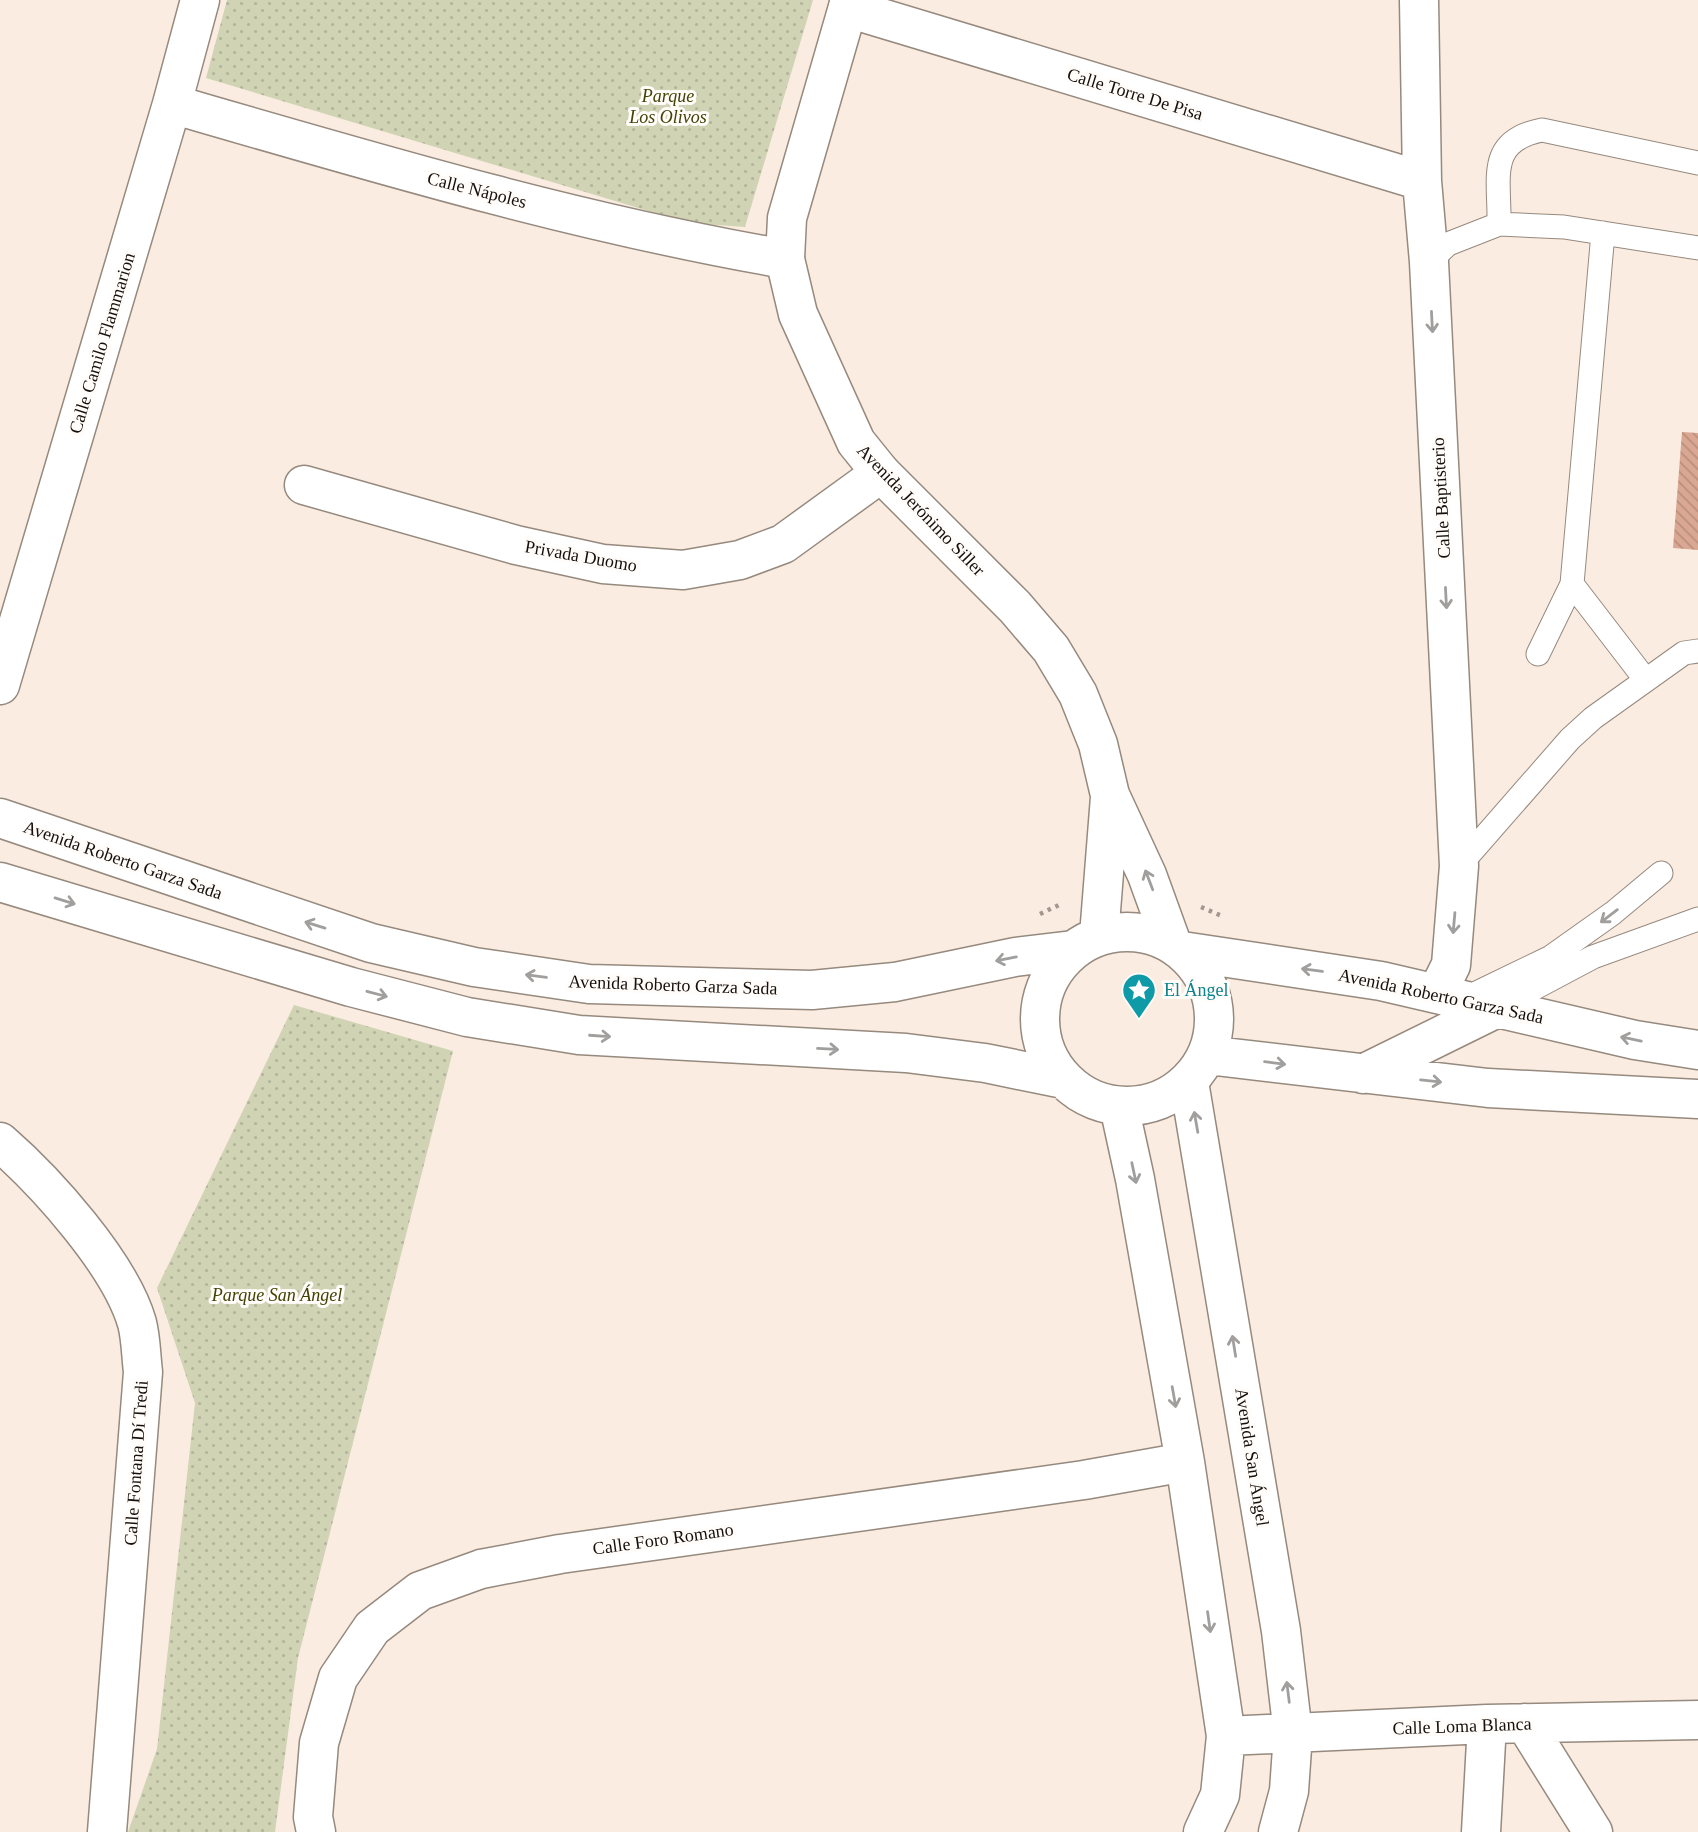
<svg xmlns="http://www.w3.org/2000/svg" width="1698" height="1832" viewBox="0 0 1698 1832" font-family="'Times New Roman',serif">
	<defs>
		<pattern id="park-dots" width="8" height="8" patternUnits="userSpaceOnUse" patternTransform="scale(1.75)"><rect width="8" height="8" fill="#d1d4b4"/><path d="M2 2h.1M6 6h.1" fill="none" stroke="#b3b59a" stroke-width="1.8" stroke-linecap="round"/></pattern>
		<pattern id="building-back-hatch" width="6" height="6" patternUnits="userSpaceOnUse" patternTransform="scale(1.75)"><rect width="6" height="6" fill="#daa792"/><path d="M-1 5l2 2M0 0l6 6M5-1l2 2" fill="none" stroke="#ba8f7d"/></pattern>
	</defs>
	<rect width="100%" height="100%" fill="#faece0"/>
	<path fill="url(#park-dots)" d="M 227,0 L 813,0 L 745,227 L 688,223 L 206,78 Z
		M 294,1005 L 453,1051 L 298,1658 L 275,1832 L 128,1832 L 157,1749 L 195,1403 L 157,1288 Z"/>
	<path fill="url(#building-back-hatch)" d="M 1682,432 L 1698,433 L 1698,550 L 1673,548 Z"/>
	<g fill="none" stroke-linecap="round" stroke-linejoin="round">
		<g stroke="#96897e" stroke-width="25">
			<path id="lane" d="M 1499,224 C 1500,178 1486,141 1542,130 L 1698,163
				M 1429,262 L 1448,244 L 1499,224 L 1564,227 L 1698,248
				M 1572,584 L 1645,679
				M 1538,654 L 1572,584 L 1603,233
				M 1459,866 L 1570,739 L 1593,718 L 1684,653 L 1698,651
				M 1464,999 L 1551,957 L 1613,913 L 1661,873
				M 1499,1007 L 1593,957 L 1698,919"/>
		</g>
		<g stroke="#96897e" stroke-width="41">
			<path id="street" d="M 1419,0 L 1422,181 L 1429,262 L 1459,866 L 1451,965 L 1437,993
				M 848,8 L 1422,181
				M 172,104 C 375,163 577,223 785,259
				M 304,485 L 516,545 L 603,564 L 683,570 L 740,560 L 783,544 L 881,473
				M 0,685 L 172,104 L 200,0
				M 1189,1082 L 1281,1631 L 1293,1734 L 1289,1791 L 1278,1832
				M 1119,1106 L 1135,1179 L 1185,1462 L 1226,1736 L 1220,1795 L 1203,1832
				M 0,1142 C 46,1182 120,1264 137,1323 C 141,1338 141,1356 143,1372 L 107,1832
				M 1525,1723 L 1593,1832
				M 1226,1736 L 1487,1724 L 1698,1720
				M 316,1832 L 313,1817 L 319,1743 L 338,1678 L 372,1628 L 420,1591 L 481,1569 L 560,1554 L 1084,1480 L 1185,1462
				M 1481,1832 L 1487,1724"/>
		</g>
		<g stroke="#96897e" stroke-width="41">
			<path id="secondary" d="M 850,0 L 787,218 L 785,259 L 798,314 L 856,442 L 881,473 L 1015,607 L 1051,649 L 1078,694 L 1098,744 L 1110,795 L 1147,875 L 1172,944
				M 0,818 L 371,943 L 474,967 L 589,984 L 812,990 L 895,982 L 1015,957 L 1073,950
				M 0,882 L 351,987 L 467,1017 L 579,1035 L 906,1053 L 985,1063 L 1063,1079
				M1040 1019a87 87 0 1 1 174 0a87 87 0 1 1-174 0Z
				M 1099,936 L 1110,797
				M 1182,951 L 1381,981 L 1635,1040 L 1698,1050
				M 1207,1055 L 1488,1088 L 1698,1099
				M 1363,1074 L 1499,1007"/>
		</g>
		<path stroke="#a2978f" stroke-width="4.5" stroke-dasharray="3.5 5" stroke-linecap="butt" d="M 1201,907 L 1222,916
			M 1040,914 L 1063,903"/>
		<use href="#lane" stroke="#fff" stroke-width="23"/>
		<use href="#street" stroke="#fff" stroke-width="38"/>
		<use href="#secondary" stroke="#fff" stroke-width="38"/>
	</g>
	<defs><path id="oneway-shaft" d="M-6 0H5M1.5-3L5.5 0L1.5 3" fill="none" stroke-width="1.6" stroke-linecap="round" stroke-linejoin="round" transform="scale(1.75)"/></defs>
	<g stroke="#a19f9e">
		<use href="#oneway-shaft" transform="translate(1432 322) rotate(87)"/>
		<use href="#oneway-shaft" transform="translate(1446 598) rotate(87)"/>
		<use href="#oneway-shaft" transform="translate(1149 880) rotate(-111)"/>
		<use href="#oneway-shaft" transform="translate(65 901) rotate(17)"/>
		<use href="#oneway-shaft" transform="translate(1609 916) rotate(143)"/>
		<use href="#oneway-shaft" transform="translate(1454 923) rotate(95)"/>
		<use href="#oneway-shaft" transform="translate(315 925) rotate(-163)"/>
		<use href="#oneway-shaft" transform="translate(1006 959) rotate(169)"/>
		<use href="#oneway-shaft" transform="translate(1312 970) rotate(-172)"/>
		<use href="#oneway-shaft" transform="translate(536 976) rotate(-172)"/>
		<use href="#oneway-shaft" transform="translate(377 994) rotate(15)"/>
		<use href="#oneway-shaft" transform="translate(600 1036) rotate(4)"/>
		<use href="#oneway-shaft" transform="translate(1631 1039) rotate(-168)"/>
		<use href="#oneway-shaft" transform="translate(828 1049) rotate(3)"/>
		<use href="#oneway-shaft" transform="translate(1275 1063) rotate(7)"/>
		<use href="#oneway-shaft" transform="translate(1431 1081) rotate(6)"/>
		<use href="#oneway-shaft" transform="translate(1196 1122) rotate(-100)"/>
		<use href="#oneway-shaft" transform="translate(1134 1173) rotate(78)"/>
		<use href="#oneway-shaft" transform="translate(1234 1346) rotate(-99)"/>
		<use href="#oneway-shaft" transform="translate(1174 1397) rotate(80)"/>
		<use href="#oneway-shaft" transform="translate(1209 1622) rotate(82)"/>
		<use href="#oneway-shaft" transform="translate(1288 1692) rotate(-97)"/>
	</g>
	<defs>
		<g id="sight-pin" transform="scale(1.75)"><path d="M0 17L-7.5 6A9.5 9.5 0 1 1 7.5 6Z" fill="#0f9aa8" stroke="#fffcf9"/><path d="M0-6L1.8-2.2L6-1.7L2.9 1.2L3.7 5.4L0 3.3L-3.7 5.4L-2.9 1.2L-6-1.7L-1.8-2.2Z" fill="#fff"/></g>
	</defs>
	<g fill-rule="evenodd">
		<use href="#sight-pin" x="1139" y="990"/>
	</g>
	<g text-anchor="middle" stroke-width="6" stroke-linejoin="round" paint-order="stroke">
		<g font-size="18" fill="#15100c" stroke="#fffcf9">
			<text transform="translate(1135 94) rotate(17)" y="6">Calle Torre De Pisa</text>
			<text transform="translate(477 190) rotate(14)" y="6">Calle Nápoles</text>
			<text transform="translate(102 343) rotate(-73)" y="6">Calle Camilo Flammarion</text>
			<text transform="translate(1441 498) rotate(-93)" y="6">Calle Baptisterio</text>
			<text transform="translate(921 510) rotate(46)" y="6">Avenida Jerónimo Siller</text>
			<text transform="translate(581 556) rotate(10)" y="6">Privada Duomo</text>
			<text transform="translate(123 860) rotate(19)" y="6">Avenida Roberto Garza Sada</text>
			<text transform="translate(673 985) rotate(2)" y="6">Avenida Roberto Garza Sada</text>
			<text transform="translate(1441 996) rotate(12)" y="6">Avenida Roberto Garza Sada</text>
			<text transform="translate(1252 1457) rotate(81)" y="6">Avenida San Ángel</text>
			<text transform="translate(136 1463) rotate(-86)" y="6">Calle Fontana Dí Tredi</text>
			<text transform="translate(663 1539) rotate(-8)" y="6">Calle Foro Romano</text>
			<text transform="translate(1462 1726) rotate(-2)" y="6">Calle Loma Blanca</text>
		</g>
		<g font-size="18" font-style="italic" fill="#414305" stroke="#fffcf9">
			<text x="668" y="102">Parque<tspan x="668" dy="21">Los Olivos</tspan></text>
			<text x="277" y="1301">Parque San Ángel</text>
		</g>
		<g font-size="18" fill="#0d838f" stroke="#fffcf9" text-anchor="start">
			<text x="1164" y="996">El Ángel</text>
		</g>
	</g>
</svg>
